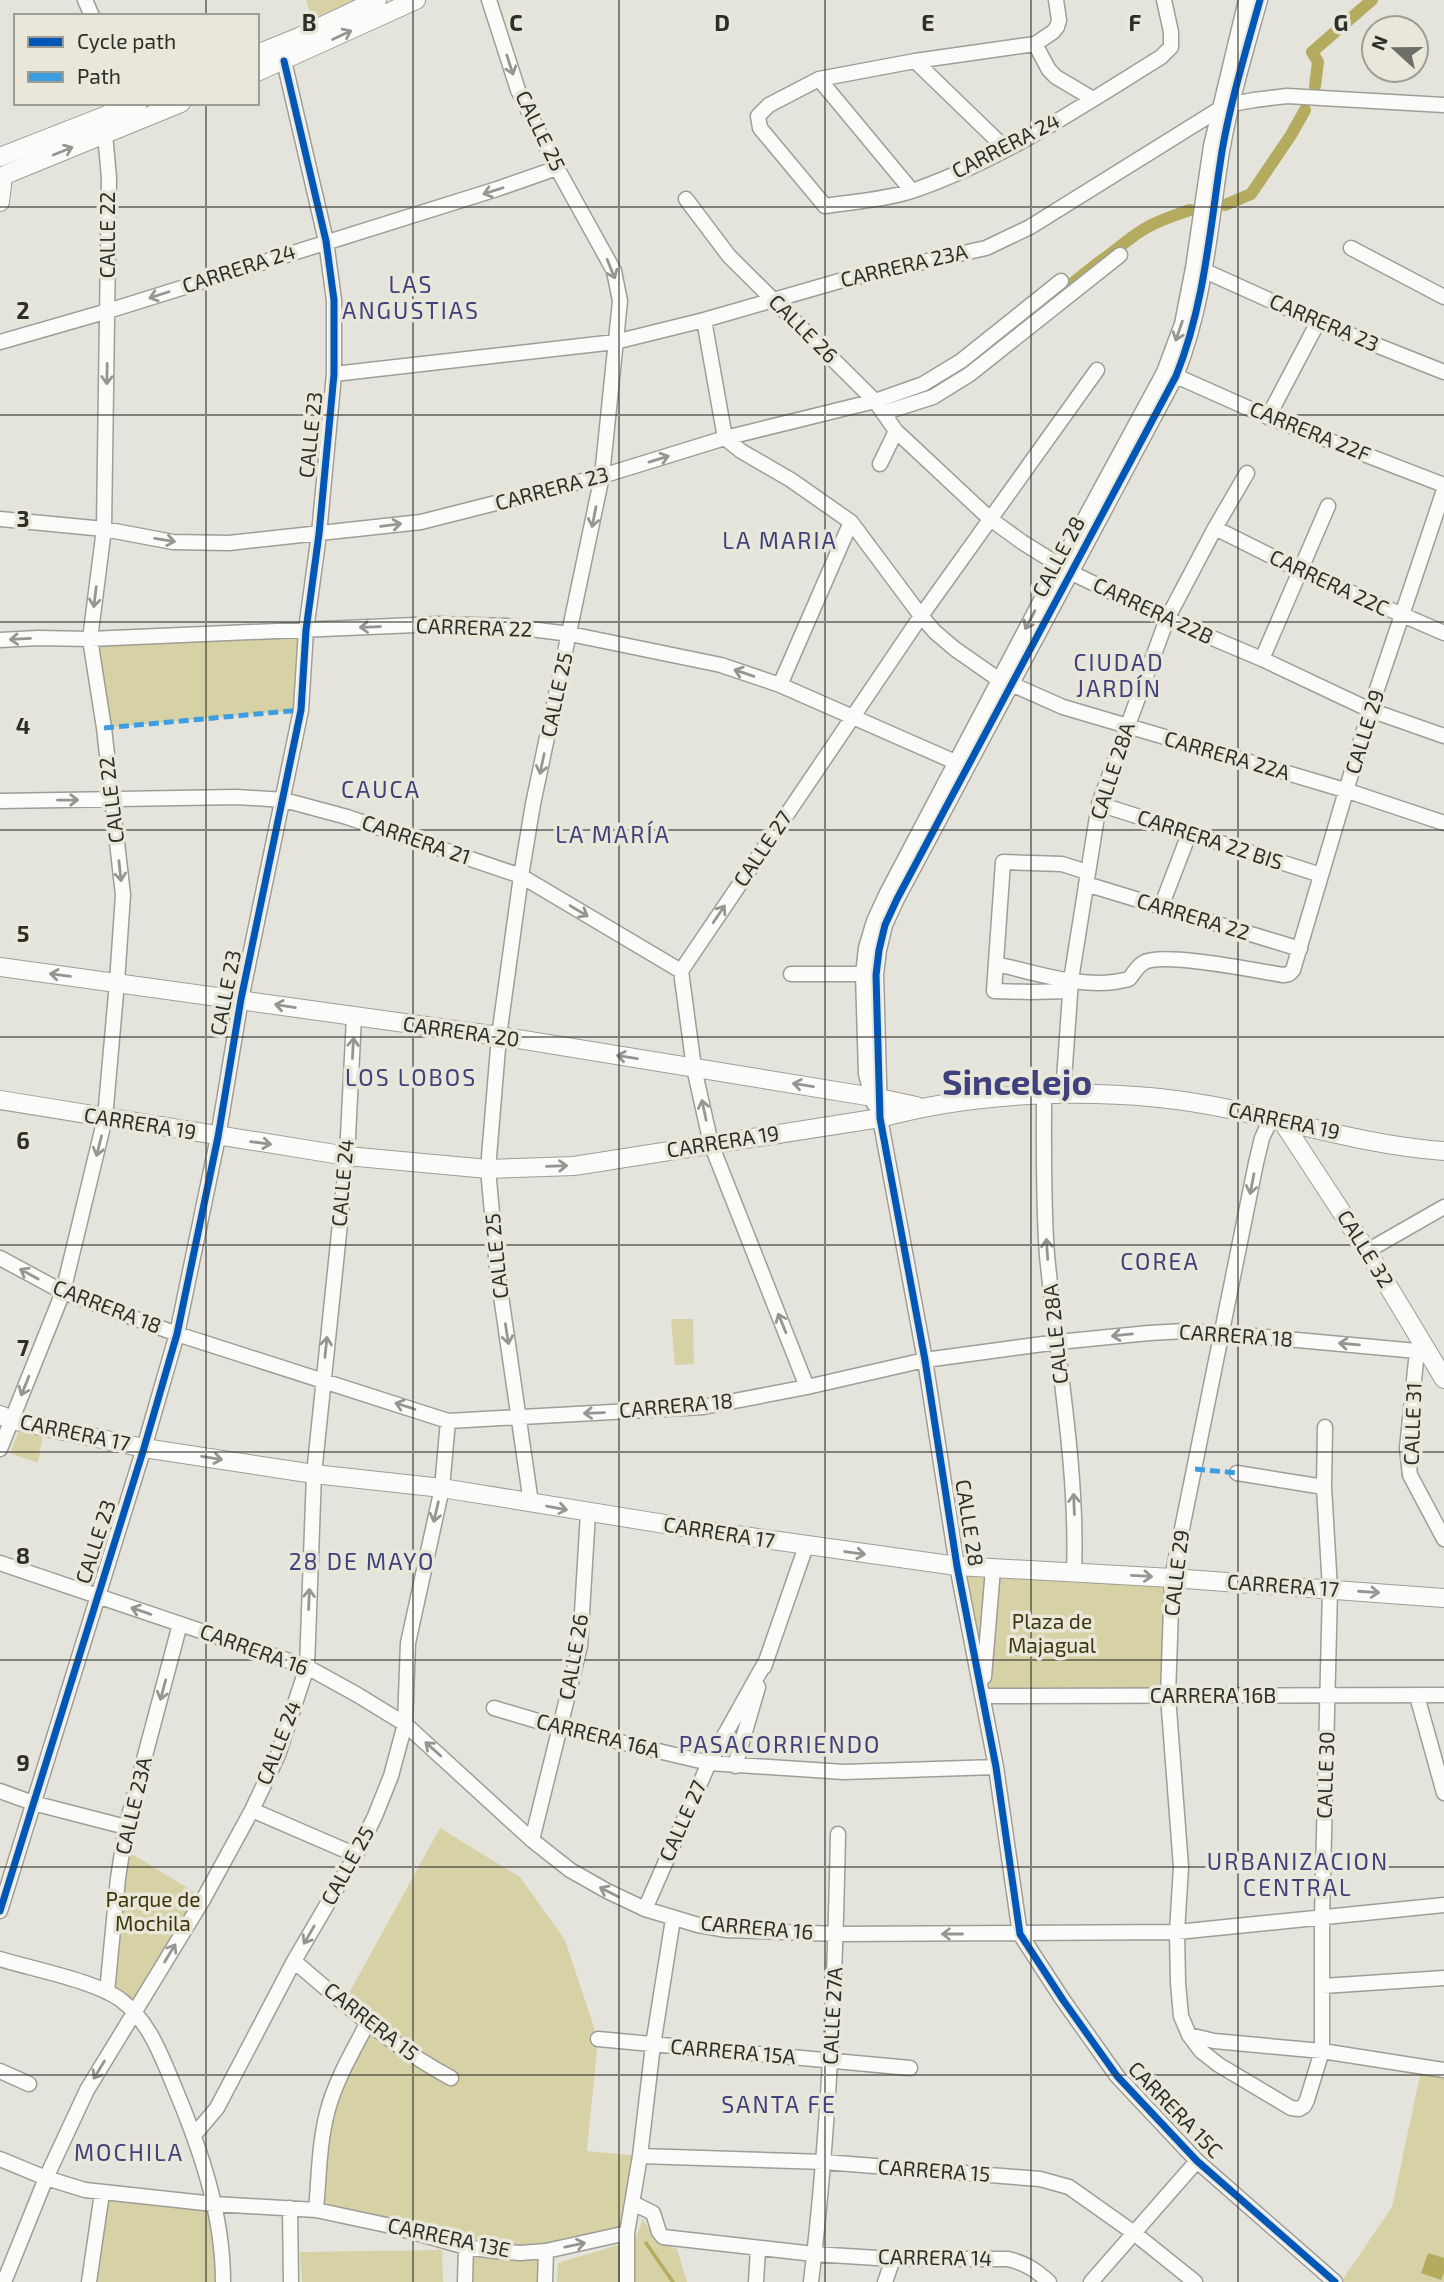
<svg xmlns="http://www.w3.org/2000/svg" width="1444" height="2282" viewBox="0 0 1444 2282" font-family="'Exo 2',sans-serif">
	<rect width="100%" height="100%" fill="#e4e4dc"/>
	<path fill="#d7d2a5" d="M 306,0 L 377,0 L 315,30 Z
		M 306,630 L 301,710 L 104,728 L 90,639 Z
		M 671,1319 L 693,1319 L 694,1364 L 675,1365 Z
		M 20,1428 L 43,1434 L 38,1463 L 10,1453 Z
		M 957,1566 L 1172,1578 L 1168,1696 L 983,1696 Z
		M 440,1828 L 520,1877 L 565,1940 L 598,2039 L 587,2151 L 640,2156 L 627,2233 L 546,2256 L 545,2282 L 465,2282 L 466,2246 L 316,2210 L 326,2113 L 367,2024 L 343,2004 Z
		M 122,1848 L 204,1898 L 134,2012 L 107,1992 Z
		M 1422,2066 L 1444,2070 L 1444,2282 L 1341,2282 L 1392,2207 Z
		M 102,2193 L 214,2204 L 222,2282 L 89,2282 Z
		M 643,2219 L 654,2238 L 677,2249 L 687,2282 L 557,2282 L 558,2263 L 635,2240 Z
		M 442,2250 L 443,2282 L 302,2282 L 300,2252 Z"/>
	<path fill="#b4ab5f" d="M 1428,2253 L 1444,2258 L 1444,2273 L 1441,2280 L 1421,2273 Z"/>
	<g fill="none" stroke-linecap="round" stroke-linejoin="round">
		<path stroke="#b4ab5f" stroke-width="3.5" d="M 646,2243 L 673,2282"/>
		<path stroke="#b4ab5f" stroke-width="12" d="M 1315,86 L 1318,62 L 1312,52 L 1372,0
			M 1225,205 L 1251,194 L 1291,135 L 1305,110
			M 917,398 C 985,361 1041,306 1102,260 C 1115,251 1127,240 1141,231 C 1156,221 1173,216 1190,210"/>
		<g stroke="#9e9d97" stroke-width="17">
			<path id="minor" d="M 85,0 L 92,16
				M 489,0 L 518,90 L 557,168 L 614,271 L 620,301 L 602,476 L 533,804 L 521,876 L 499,1036 L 488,1169 L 497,1268 L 531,1503
				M 1056,0 L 1059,20 L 1057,27 L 1053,32 L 1035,44 L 915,61 L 819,79 L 769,105 L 758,116 L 760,128 L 825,206 C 852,202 889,199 915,190 C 1003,159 1082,106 1161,57 L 1171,47 L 1171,32 L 1164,0
				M 1260,0 C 1246,50 1231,100 1222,151 C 1210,227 1205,304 1176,376 L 897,899 L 885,925 L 879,950 L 876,975 L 880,1118 L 925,1360 L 957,1566 L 996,1767 L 1020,1934 L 1063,2000 L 1117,2076 L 1197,2161 L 1335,2282
				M 1035,44 L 1049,70 L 1056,77 L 1093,99
				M 915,61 L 1006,149
				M 819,79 L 912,191
				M 686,199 L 729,256 L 875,401 L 896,431 L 989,518 L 1022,542 L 1070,572 L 1167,619 L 1262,659 L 1370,710 L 1444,736
				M 1351,248 L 1444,297
				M 1205,271 L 1318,322 L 1444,372
				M 704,320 L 725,438
				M 0,342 L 108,311 L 497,189 L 557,168
				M 334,374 L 615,342 L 704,320 L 843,280 L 986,248 L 1030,227 L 1218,110 L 1232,104 L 1254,100 L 1287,96 L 1444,105
				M 1176,376 L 1268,417 L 1444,485
				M 883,413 L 933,397 L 970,374 L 1120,255
				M 1268,417 L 1318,322
				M 725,438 L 741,451 L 791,480 L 851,522 L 921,616 L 935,632 L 955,649 L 998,679
				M 880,464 L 896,431
				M 0,519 L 104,529 L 173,542 L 229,543 L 421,522 L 602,476 L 725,438 L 875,401 L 923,384 L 961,361 L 1061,281
				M 1215,528 L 1299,570 L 1444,633
				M 0,640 L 38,638 L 90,639 L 438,624 L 506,626 L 570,634 L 721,665 L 780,685 L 962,765
				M 1262,659 L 1328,506
				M 1011,684 L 1063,707 L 1348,791 L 1444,823
				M 780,685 L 851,522
				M 0,801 L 237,797 L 284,800 L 347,817 L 521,876 L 681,971
				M 1099,804 L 1321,875
				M 1086,884 L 1300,949
				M 1161,907 L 1189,834
				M 996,964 C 1038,973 1086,991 1129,979 C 1133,974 1138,966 1143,963 C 1161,951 1258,971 1283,975 L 1289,974 L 1293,970 L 1370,710 L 1444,490
				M 791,974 L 863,974
				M 1070,991 L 1030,992 L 994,991 L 1003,862 L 1062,864 L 1087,872
				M 1063,1094 L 1071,980 L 1099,804 L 1167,619 L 1215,528 L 1247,473
				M 1044,1095 C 1044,1148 1043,1202 1047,1255 C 1057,1361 1078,1466 1074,1573
				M 874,1104 L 866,1074 L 863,974 L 866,948 L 874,921 L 887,893 L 1059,566 L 1150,398 L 1164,372 L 1182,324 L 1193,268 L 1211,146 L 1246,0
				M 1271,1119 L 1262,1138 L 1256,1163 L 1172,1578 L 1168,1696 L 1181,1867 L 1177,1932 L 1178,1983 L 1181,2016 L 1189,2035 L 1201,2051 L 1219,2065 L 1291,2108 L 1299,2109 L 1304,2106 L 1307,2100 L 1322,2051 L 1322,1917 L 1330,1589 L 1324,1487 L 1325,1427
				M 1367,1251 L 1444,1207
				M 0,1258 L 63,1292 L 177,1334 L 448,1421 L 703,1407 L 807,1387 L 925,1360 L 1058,1342 L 1149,1333 L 1185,1331 L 1222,1333 L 1417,1351
				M 1424,1347 L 1417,1351 L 1407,1448 L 1410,1475 L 1444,1539
				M 807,1387 L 711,1144 L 694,1068 L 681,971 L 921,616 L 1097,370
				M 0,1449 L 63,1292 L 105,1118 L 117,982 L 123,895 L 104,728 L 90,639 L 104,529 L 109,178 L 105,134
				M 1237,1473 L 1324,1487
				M 0,1563 L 307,1667 L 356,1694 L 405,1724 L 532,1840 L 570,1870 L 607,1891 L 645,1909 L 698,1925 L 727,1930 L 837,1934 L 1177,1932 L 1444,1905
				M 764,1667 L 806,1546
				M 984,1677 L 993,1569
				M 983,1696 L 1444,1695
				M 1417,1696 L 1444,1793
				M 494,1708 L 561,1728 L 709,1763 L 844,1772 L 996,1767
				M 735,1766 L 758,1687
				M 0,1791 L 33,1803 L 126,1827
				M 252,1810 L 356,1855
				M 532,1840 L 580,1646 L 588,1513
				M 645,1909 L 709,1763 L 766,1661
				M 0,1911 L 144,1448 L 177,1334 L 218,1137 L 241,999 L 301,710 L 306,630 L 319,534 L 334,374 L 334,300 L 326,241 L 284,61
				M 0,1959 C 32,1969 96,1981 121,2000 C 149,2021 161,2055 174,2086 C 200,2148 223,2213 223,2282
				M 294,1961 C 344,2004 393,2047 451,2078
				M 1323,1986 L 1444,1978
				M 107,1992 L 118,1878 L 126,1827 L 180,1624
				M 1189,2035 L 1214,2041 L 1322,2051 L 1444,2070
				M 598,2039 L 910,2068
				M 0,2071 L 29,2084
				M 195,2134 L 217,2108 L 294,1961 L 356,1855 L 375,1816 L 391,1776 L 405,1724 L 408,1643 L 442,1488 L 448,1421
				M 640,2156 L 824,2162 L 1040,2179 L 1069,2187 L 1134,2233 L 1195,2282
				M 0,2159 L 46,2178 L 85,2190 L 214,2204 L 316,2210 L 391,2226 L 466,2247 L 495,2251 L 520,2253 L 546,2251 L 627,2233
				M 633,2203 L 653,2213 L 659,2232 L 663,2237 L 814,2254 L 893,2259 L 1008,2259 C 1025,2263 1036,2270 1049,2282
				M 290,2208 L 291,2282
				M 316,2210 C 319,2178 319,2144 327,2113 C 335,2081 352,2053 367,2024
				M 4,2282 L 46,2178 L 87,2090 L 204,1898 L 252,1810 L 278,1755 L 307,1667 L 314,1474 L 347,1156 L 354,1017
				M 89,2282 L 102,2193
				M 465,2282 L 466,2247
				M 545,2282 L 546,2251
				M 627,2282 L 627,2233 L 640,2156 L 653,2045 L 673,1919
				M 756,2282 L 758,2249
				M 811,2282 C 829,2133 835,1984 838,1834
				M 885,2282 L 893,2259
				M 1091,2282 L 1197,2161"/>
		</g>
		<g stroke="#9e9d97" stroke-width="20">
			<path id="major" d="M 257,54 L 299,37 L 377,0
				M 257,72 L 416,0
				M 0,157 L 138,103
				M 0,177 L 181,103
				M 0,202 L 3,176
				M 0,967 L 499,1036 L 879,1098 L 916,1106
				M 0,1100 L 347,1156 L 488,1169 L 574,1166 L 880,1118 C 986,1089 1121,1086 1229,1109 C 1300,1124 1371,1146 1444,1151
				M 1282,1121 L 1367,1251 L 1444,1379
				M 0,1415 L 12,1420 L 144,1448 L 314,1474 L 442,1488 L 708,1531 L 957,1566 L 1172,1578 L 1444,1598"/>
		</g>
		<use href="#minor" stroke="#fbfbfa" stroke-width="14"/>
		<use href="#major" stroke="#fbfbfa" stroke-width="18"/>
		<path stroke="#3d9de1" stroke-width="5" stroke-dasharray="10 5" stroke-linecap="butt" d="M 104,728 L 301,710
			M 1195,1469 L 1237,1473"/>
		<g stroke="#e8e7d9" stroke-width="11">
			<path id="cycleway" d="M 1260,0 C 1246,50 1231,100 1222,151 C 1210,227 1205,304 1176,376 L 897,899 L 885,925 L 879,950 L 876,975 L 880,1118 L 925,1360 L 957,1566 L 996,1767 L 1020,1934 L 1063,2000 L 1117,2076 L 1197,2161 L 1335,2282
				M 0,1911 L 144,1448 L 177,1334 L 218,1137 L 241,999 L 301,710 L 306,630 L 319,534 L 334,374 L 334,300 L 326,241 L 284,61"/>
		</g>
		<use href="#cycleway" stroke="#0057b8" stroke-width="7"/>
	</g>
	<defs><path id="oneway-shaft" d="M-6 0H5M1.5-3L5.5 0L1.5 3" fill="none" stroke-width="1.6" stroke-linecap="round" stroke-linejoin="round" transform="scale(1.75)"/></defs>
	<g stroke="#959592">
		<use href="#oneway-shaft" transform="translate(342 35) rotate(-25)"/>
		<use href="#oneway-shaft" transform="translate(510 65) rotate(72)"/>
		<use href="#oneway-shaft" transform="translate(63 151) rotate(-22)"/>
		<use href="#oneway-shaft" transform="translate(493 191) rotate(162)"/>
		<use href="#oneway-shaft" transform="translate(611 269) rotate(68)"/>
		<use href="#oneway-shaft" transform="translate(159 295) rotate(162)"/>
		<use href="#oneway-shaft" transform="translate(1179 331) rotate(109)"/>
		<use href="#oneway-shaft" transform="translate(107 374) rotate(91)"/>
		<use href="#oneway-shaft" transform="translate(659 459) rotate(-17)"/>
		<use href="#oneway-shaft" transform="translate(594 517) rotate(101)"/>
		<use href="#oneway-shaft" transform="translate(391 525) rotate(-7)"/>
		<use href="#oneway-shaft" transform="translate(165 540) rotate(9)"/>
		<use href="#oneway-shaft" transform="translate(95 597) rotate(97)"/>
		<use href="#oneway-shaft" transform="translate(1030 620) rotate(118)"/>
		<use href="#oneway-shaft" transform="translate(370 627) rotate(178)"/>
		<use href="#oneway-shaft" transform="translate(20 639) rotate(177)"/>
		<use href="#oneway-shaft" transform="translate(744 673) rotate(-161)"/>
		<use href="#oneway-shaft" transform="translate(542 764) rotate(102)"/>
		<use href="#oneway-shaft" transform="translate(68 800) rotate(-1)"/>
		<use href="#oneway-shaft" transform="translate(120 871) rotate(84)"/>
		<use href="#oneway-shaft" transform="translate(579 911) rotate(31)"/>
		<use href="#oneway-shaft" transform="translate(719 914) rotate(-56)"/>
		<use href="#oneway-shaft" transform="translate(60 975) rotate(-172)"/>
		<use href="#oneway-shaft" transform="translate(285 1006) rotate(-171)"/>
		<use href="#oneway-shaft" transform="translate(353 1048) rotate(-87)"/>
		<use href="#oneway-shaft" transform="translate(627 1057) rotate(-171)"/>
		<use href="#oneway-shaft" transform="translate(803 1085) rotate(-171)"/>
		<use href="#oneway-shaft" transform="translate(704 1110) rotate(-102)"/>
		<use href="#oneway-shaft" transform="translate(261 1143) rotate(8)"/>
		<use href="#oneway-shaft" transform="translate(99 1146) rotate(104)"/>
		<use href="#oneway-shaft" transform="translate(557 1166) rotate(-2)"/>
		<use href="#oneway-shaft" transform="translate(1252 1184) rotate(101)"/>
		<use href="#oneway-shaft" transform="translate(1047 1249) rotate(-94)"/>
		<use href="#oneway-shaft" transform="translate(29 1274) rotate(-151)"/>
		<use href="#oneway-shaft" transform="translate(782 1323) rotate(-112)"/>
		<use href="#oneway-shaft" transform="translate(507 1334) rotate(81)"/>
		<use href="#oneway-shaft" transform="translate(1122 1335) rotate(174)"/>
		<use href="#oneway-shaft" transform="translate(1349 1344) rotate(-175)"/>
		<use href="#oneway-shaft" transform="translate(326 1347) rotate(-84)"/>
		<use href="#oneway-shaft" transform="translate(25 1386) rotate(112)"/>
		<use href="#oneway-shaft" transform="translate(405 1406) rotate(-162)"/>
		<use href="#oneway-shaft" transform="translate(594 1413) rotate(178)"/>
		<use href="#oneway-shaft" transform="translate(212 1458) rotate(9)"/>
		<use href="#oneway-shaft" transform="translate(1074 1504) rotate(-92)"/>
		<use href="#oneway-shaft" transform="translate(557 1508) rotate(10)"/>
		<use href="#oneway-shaft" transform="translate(436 1512) rotate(103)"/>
		<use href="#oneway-shaft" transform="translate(855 1553) rotate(8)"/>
		<use href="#oneway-shaft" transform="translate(1142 1576) rotate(3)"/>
		<use href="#oneway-shaft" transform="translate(1369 1592) rotate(4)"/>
		<use href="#oneway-shaft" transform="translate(309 1599) rotate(-88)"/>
		<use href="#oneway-shaft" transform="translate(141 1611) rotate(-161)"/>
		<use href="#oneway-shaft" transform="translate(163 1690) rotate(105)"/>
		<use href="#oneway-shaft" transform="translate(433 1749) rotate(-138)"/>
		<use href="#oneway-shaft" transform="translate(609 1892) rotate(-153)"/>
		<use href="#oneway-shaft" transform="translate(952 1934) rotate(-180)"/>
		<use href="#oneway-shaft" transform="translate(309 1935) rotate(120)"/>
		<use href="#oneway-shaft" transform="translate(170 1953) rotate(-59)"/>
		<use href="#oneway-shaft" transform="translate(99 2070) rotate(121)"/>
		<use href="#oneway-shaft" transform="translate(575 2245) rotate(-12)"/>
	</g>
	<path fill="none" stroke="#2f2f29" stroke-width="2" stroke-opacity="0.55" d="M 206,0 L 206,16M 413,0 L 413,2282M 619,0 L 619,2282M 825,0 L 825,2282M 1031,0 L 1031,2282M 1238,0 L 1238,2282M 206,103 L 206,2282M 0,207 L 1444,207M 0,415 L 1444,415M 0,622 L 1444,622M 0,830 L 1444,830M 0,1037 L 1444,1037M 0,1245 L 1444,1245M 0,1452 L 1444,1452M 0,1660 L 1444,1660M 0,1867 L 1444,1867M 0,2075 L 1444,2075"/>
	<g text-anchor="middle" stroke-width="7" stroke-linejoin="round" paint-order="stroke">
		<g font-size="21" fill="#2f2f29" stroke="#e8e7d9">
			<text transform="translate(540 131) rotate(64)" y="7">CALLE 25</text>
			<text transform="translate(1006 146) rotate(-27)" y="7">CARRERA 24</text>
			<text transform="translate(108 235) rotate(-90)" y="7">CALLE 22</text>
			<text transform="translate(904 266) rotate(-13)" y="7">CARRERA 23A</text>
			<text transform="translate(239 269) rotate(-18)" y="7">CARRERA 24</text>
			<text transform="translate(1324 323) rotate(23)" y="7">CARRERA 23</text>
			<text transform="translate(803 329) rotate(45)" y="7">CALLE 26</text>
			<text transform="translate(1310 432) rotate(22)" y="7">CARRERA 22F</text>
			<text transform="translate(311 435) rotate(-84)" y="7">CALLE 23</text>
			<text transform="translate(552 489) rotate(-15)" y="7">CARRERA 23</text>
			<text transform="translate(1059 557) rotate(-62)" y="7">CALLE 28</text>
			<text transform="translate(1329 583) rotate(25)" y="7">CARRERA 22C</text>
			<text transform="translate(1153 611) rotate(25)" y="7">CARRERA 22B</text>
			<text transform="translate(474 628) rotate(2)" y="7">CARRERA 22</text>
			<text transform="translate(557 695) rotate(-78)" y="7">CALLE 25</text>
			<text transform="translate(1365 732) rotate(-73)" y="7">CALLE 29</text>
			<text transform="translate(1227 756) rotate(16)" y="7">CARRERA 22A</text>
			<text transform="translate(1113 771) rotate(-72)" y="7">CALLE 28A</text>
			<text transform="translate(112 800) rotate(-97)" y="7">CALLE 22</text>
			<text transform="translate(416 840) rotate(19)" y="7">CARRERA 21</text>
			<text transform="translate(1210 840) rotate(18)" y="7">CARRERA 22 BIS</text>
			<text transform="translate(763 849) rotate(-56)" y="7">CALLE 27</text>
			<text transform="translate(1193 917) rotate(17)" y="7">CARRERA 22</text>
			<text transform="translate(226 993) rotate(-79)" y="7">CALLE 23</text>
			<text transform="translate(461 1032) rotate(8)" y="7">CARRERA 20</text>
			<text transform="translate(1284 1121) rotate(12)" y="7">CARRERA 19</text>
			<text transform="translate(140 1124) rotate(9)" y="7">CARRERA 19</text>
			<text transform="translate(723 1142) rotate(-9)" y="7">CARRERA 19</text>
			<text transform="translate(343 1183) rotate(-85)" y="7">CALLE 24</text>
			<text transform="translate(1365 1249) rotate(58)" y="7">CALLE 32</text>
			<text transform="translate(497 1256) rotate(-96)" y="7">CALLE 25</text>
			<text transform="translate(107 1307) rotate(21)" y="7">CARRERA 18</text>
			<text transform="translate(1056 1334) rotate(-96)" y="7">CALLE 28A</text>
			<text transform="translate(1236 1336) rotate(4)" y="7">CARRERA 18</text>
			<text transform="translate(676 1406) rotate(-5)" y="7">CARRERA 18</text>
			<text transform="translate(1413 1424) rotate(-88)" y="7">CALLE 31</text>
			<text transform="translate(75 1433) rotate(12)" y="7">CARRERA 17</text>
			<text transform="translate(969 1523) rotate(81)" y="7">CALLE 28</text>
			<text transform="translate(719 1533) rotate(9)" y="7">CARRERA 17</text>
			<text transform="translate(96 1542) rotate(-72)" y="7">CALLE 23</text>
			<text transform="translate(1177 1573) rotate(-83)" y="7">CALLE 29</text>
			<text transform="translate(1283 1586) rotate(4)" y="7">CARRERA 17</text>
			<text transform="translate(254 1650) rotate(20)" y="7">CARRERA 16</text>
			<text transform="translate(574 1657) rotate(-80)" y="7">CALLE 26</text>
			<text x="1213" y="1703">CARRERA 16B</text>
			<text transform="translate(598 1736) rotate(14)" y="7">CARRERA 16A</text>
			<text transform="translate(279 1743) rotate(-69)" y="7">CALLE 24</text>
			<text transform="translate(1326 1775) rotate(-88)" y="7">CALLE 30</text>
			<text transform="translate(134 1806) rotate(-77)" y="7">CALLE 23A</text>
			<text transform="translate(683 1821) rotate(-66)" y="7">CALLE 27</text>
			<text transform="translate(348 1866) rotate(-61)" y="7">CALLE 25</text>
			<text transform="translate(757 1928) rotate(5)" y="7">CARRERA 16</text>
			<text transform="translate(833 2016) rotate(-87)" y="7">CALLE 27A</text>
			<text transform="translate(371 2022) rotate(38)" y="7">CARRERA 15</text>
			<text transform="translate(733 2052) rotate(5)" y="7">CARRERA 15A</text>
			<text transform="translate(1175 2110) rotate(46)" y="7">CARRERA 15C</text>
			<text transform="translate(934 2171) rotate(4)" y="7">CARRERA 15</text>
			<text transform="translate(449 2238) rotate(12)" y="7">CARRERA 13E</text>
			<text transform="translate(935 2258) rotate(1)" y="7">CARRERA 14</text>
		</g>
		<g font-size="21" fill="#3d380c" stroke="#e8e7d9">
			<text x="1052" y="1629">Plaza de<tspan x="1052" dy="24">Majagual</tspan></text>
			<text x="153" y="1907">Parque de<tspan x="153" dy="24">Mochila</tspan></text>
		</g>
		<g font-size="23" letter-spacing="2" fill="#3f417d" stroke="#e8e7d9">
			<text x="411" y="293">LAS<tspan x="411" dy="26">ANGUSTIAS</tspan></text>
			<text x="780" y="549">LA MARIA</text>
			<text x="1119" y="671">CIUDAD<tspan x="1119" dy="26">JARDÍN</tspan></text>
			<text x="381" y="798">CAUCA</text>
			<text x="613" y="843">LA MARÍA</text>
			<text x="411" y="1086">LOS LOBOS</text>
			<text x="1160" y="1270">COREA</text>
			<text x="362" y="1570">28 DE MAYO</text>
			<text x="780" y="1753">PASACORRIENDO</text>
			<text x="1298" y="1870">URBANIZACION<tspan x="1298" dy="26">CENTRAL</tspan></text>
			<text x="779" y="2113">SANTA FE</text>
			<text x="129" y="2161">MOCHILA</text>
		</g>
		<g font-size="35" font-weight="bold" fill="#3f417d" stroke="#e8e7d9">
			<text x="1017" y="1095">Sincelejo</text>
		</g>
	</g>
	<g font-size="23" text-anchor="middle" font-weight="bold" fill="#2f2f29" stroke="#e8e7d9" stroke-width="7" stroke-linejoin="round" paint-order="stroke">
		<text x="309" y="31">B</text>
		<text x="516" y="31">C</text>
		<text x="722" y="31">D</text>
		<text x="928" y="31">E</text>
		<text x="1135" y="31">F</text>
		<text x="1341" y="31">G</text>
		<text x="23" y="319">2</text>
		<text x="23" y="527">3</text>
		<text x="23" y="734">4</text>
		<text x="23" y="942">5</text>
		<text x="23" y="1149">6</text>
		<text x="23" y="1356">7</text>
		<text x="23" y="1564">8</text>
		<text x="23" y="1771">9</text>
	</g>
	<rect x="14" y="14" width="245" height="91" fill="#e8e7d9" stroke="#9e9d93" stroke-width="2"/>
	<rect x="28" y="37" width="35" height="10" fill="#0057b8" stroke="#9e9d93" stroke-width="2"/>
	<text x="77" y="49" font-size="21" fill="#2f2f29">Cycle path</text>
	<rect x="28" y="72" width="35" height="10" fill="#3d9de1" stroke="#9e9d93" stroke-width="2"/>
	<text x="77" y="84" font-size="21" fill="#2f2f29">Path</text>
	<g transform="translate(1395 49) rotate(291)"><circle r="33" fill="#e8e7d9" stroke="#9e9d93" stroke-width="2"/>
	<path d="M0-5L12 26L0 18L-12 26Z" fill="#6e6e68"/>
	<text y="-10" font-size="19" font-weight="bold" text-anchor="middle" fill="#2f2f29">N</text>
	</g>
</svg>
